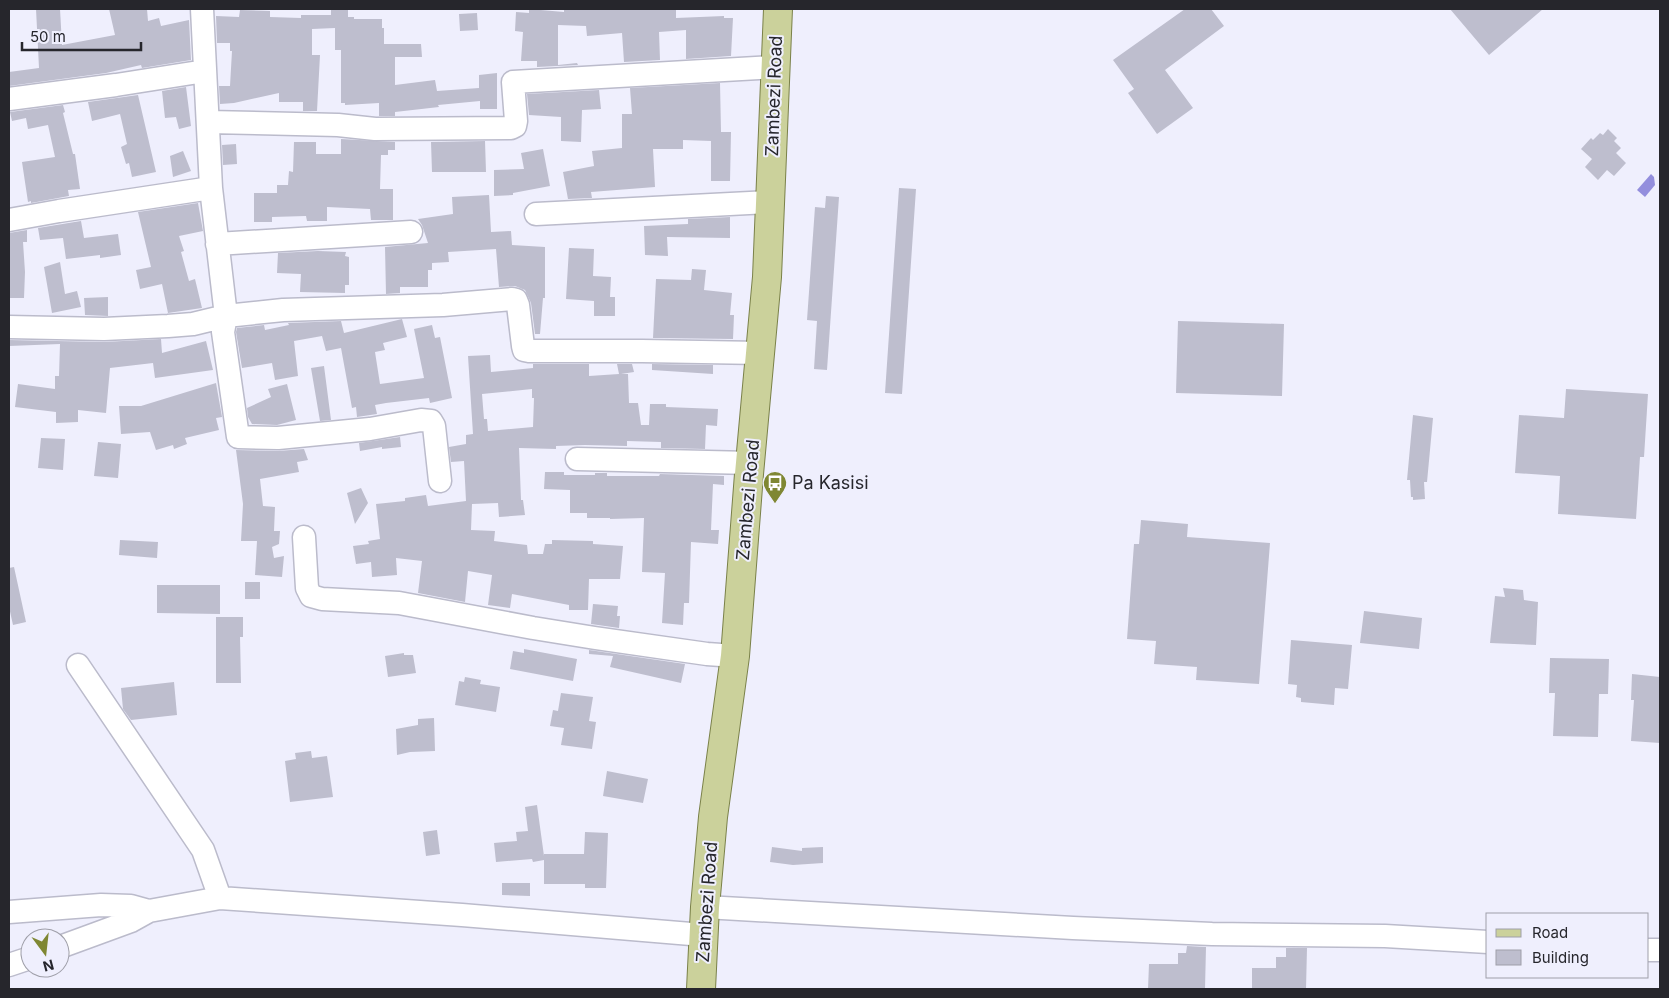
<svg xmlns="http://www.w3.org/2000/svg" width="1669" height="998" viewBox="0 0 1669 998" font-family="Inter,sans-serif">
	<rect width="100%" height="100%" fill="#efeffd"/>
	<path fill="#938edd" d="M 1651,174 L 1654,177 L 1655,185 L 1645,197 L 1637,190 Z"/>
	<path fill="#bebece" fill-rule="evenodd" d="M 36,9 L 60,9 L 62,45 L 115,35 L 109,9 L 147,9 L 148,21 L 159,18 L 161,26 L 189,20 L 191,60 L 142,68 L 141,65 L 106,73 L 9,86 L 9,72 L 39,68 Z
		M 331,9 L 348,9 L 348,17 L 354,17 L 354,19 L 382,19 L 382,28 L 384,28 L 384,44 L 421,44 L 422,57 L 395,57 L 395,85 L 435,80 L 437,91 L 479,88 L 479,75 L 497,73 L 497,109 L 480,109 L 480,101 L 438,105 L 439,107 L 395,112 L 395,116 L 379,116 L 379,103 L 345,105 L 345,103 L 341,103 L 341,50 L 335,50 L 335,28 L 312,29 L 312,55 L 320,55 L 317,111 L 303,111 L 303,102 L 279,102 L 279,93 L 234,103 L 220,104 L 219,86 L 230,86 L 232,51 L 230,51 L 230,43 L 217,43 L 216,16 L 239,17 L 240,10 L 270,11 L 270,17 L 301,18 L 301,15 L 331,15 Z
		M 529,9 L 564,12 L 564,9 L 676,9 L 676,18 L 724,16 L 724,18 L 733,18 L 731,56 L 686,59 L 686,30 L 659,32 L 660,60 L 624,62 L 622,33 L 587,36 L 586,26 L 558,25 L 558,65 L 577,63 L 578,65 L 537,67 L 537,61 L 521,61 L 523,32 L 515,31 L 516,12 L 529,13 Z
		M 1185,9 L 1211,9 L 1224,26 L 1165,70 L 1193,108 L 1157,134 L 1128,93 L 1134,89 L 1113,60 Z
		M 1450,9 L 1543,9 L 1489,55 Z
		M 477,13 L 478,30 L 460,31 L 459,14 Z
		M 720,83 L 721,132 L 731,132 L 730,181 L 711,181 L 711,141 L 683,140 L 683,149 L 653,149 L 655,187 L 591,192 L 592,198 L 568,199 L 563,172 L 594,166 L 592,151 L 622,148 L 622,114 L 632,114 L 630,88 Z
		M 186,87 L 191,126 L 179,129 L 176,117 L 165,118 L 162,91 Z
		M 599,90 L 601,109 L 582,110 L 581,142 L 561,141 L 561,117 L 529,115 L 527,94 Z
		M 138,95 L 156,172 L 132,177 L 129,163 L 126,164 L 121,147 L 127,144 L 120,114 L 92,121 L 88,102 Z
		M 63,105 L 65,112 L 63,113 L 73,154 L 75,154 L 80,189 L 68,190 L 69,196 L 31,203 L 31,201 L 28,202 L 22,162 L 55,157 L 48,125 L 28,129 L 26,118 L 12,121 L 10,112 Z
		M 1608,129 L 1617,138 L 1614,141 L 1621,148 L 1616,153 L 1626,163 L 1614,176 L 1607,170 L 1598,180 L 1585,167 L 1592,159 L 1581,149 L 1591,138 L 1593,140 L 1600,133 L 1603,135 Z
		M 341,139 L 395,142 L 395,150 L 388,150 L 388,155 L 381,155 L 380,189 L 393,189 L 393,220 L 371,220 L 370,209 L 327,207 L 327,221 L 307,221 L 306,216 L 272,217 L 272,222 L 254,222 L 254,193 L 277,193 L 277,185 L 288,185 L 289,171 L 293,172 L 294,142 L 316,142 L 316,154 L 341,154 Z
		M 485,141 L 486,172 L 432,172 L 431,142 Z
		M 236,144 L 237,164 L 223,165 L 222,145 Z
		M 543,149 L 550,186 L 513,193 L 513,195 L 494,196 L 494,170 L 524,169 L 521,153 Z
		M 183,151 L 191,171 L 173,177 L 170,156 Z
		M 899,188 L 916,189 L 902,394 L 885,393 Z
		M 489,195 L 491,232 L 511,231 L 512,245 L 545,247 L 545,298 L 543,298 L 540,334 L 535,334 L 531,303 L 525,290 L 515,286 L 499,287 L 496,249 L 448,252 L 449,262 L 432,263 L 432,270 L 428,270 L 428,287 L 400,287 L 400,293 L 386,294 L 385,247 L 428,243 L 422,225 L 418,219 L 453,214 L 452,197 Z
		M 826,196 L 839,197 L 827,370 L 814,369 L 817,321 L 807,320 L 815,207 L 825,208 Z
		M 198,203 L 203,231 L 179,236 L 184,251 L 181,252 L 189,281 L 195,279 L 202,308 L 168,313 L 162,284 L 140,289 L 136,270 L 151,267 L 138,212 Z
		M 730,217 L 730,238 L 667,237 L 668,256 L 645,255 L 644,226 L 688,224 L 688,219 Z
		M 81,221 L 84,238 L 118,234 L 121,255 L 100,258 L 100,255 L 66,259 L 63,238 L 40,240 L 38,228 Z
		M 27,230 L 27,242 L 23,242 L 25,272 L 24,298 L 9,298 L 9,233 Z
		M 569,248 L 594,249 L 593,276 L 611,277 L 610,297 L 615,297 L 615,316 L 594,316 L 594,301 L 566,299 Z
		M 318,251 L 346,252 L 345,256 L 349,257 L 349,285 L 345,285 L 345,293 L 300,292 L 301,274 L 277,273 L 278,253 Z
		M 60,262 L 65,294 L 77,291 L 81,307 L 52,313 L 44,267 Z
		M 692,269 L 706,270 L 704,290 L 732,293 L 730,315 L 734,315 L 733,339 L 653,338 L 656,279 L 691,280 Z
		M 108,297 L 108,316 L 85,315 L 84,298 Z
		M 402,319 L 407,337 L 383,343 L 385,350 L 375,352 L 380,384 L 424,378 L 414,329 L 432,325 L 435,338 L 440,337 L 452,398 L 430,403 L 429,398 L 386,403 L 375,405 L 377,414 L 357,417 L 356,407 L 352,408 L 341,348 L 326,351 L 322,336 L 294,341 L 298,376 L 275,380 L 272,363 L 242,368 L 236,332 L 237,328 L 264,325 L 265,330 L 289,325 L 288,323 L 341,321 L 344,333 Z
		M 1178,321 L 1284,324 L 1282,396 L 1176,393 Z
		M 161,339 L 162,353 L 206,341 L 213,370 L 155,378 L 153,363 L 110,368 L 106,413 L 78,410 L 78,422 L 56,423 L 56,412 L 15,407 L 18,384 L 55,389 L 55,376 L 59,376 L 60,344 L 9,346 L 9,340 L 104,342 Z
		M 490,355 L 491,372 L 533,368 L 533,364 L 589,364 L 589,376 L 619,374 L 617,364 L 632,364 L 634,372 L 621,374 L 628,374 L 629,403 L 638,403 L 641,425 L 649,425 L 650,404 L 666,404 L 666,407 L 718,409 L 717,426 L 706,425 L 705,449 L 661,448 L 661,442 L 627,441 L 627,446 L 585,445 L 556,446 L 556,449 L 519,448 L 521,500 L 523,500 L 525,515 L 499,517 L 498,503 L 472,504 L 471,530 L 495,531 L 494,541 L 527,545 L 528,554 L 543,554 L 545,544 L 552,544 L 552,540 L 593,541 L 593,544 L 623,546 L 620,579 L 589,579 L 588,610 L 569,610 L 569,605 L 512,594 L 510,608 L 488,605 L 492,575 L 468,571 L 465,602 L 418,593 L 422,561 L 396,558 L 397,575 L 372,577 L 371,562 L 356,564 L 353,546 L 369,544 L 368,541 L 380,539 L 376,504 L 405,501 L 405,498 L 426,495 L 428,506 L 466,501 L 464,461 L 451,462 L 449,447 L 466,444 L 466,435 L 473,434 L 468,356 ZM 532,389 L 532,398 L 534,398 L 533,427 L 488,431 L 487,419 L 484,419 L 482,394 Z
		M 652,364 L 713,365 L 713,374 L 652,370 Z
		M 324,366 L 331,420 L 320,421 L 311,368 Z
		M 216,383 L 222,417 L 216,418 L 219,430 L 185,438 L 187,444 L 174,449 L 173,445 L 156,450 L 150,432 L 121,434 L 119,406 L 141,406 Z
		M 287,384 L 296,420 L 277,425 L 252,424 L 248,417 L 247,408 L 271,397 L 268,389 Z
		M 1566,389 L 1648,394 L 1644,457 L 1640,457 L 1636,519 L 1558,514 L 1560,476 L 1515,473 L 1519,415 L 1564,418 Z
		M 1413,415 L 1433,418 L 1427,482 L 1424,482 L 1425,499 L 1413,500 L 1413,497 L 1411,497 L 1410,480 L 1407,480 Z
		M 400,437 L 401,447 L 382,449 L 382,447 L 360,451 L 359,443 Z
		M 41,438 L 65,439 L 63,470 L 38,468 Z
		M 98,442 L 121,444 L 118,478 L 94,476 Z
		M 304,449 L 308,460 L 297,462 L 299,472 L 260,479 L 263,506 L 275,507 L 274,531 L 280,531 L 279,544 L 272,547 L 274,558 L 284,556 L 282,577 L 255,575 L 257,541 L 241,541 L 243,504 L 236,450 L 278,451 Z
		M 545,472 L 564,472 L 564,475 L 595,475 L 595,473 L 607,473 L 607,476 L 659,476 L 660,474 L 724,476 L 724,485 L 713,484 L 711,530 L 719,530 L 718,544 L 691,542 L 689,603 L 684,603 L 683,625 L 662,623 L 665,573 L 642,572 L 644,518 L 610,519 L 610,518 L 587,518 L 587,513 L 570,513 L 570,490 L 544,489 Z
		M 361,488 L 368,503 L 355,524 L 347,493 Z
		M 1141,520 L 1188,524 L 1187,537 L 1270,543 L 1259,684 L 1196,680 L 1197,667 L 1154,664 L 1156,641 L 1127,639 L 1134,544 L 1139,544 Z
		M 120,540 L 158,542 L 157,558 L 119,555 Z
		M 14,567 L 26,622 L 13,625 L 9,607 L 9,568 Z
		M 245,582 L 260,582 L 260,599 L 245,599 Z
		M 157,585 L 220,585 L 220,614 L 157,613 Z
		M 1503,588 L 1523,590 L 1524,600 L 1538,602 L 1536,645 L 1490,643 L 1495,596 L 1505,597 Z
		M 593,604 L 618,606 L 617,616 L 620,616 L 619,628 L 591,624 Z
		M 1364,611 L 1422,618 L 1419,649 L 1360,643 Z
		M 216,617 L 243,617 L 243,637 L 240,637 L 241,683 L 216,683 Z
		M 1291,640 L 1352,645 L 1348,689 L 1335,688 L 1334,705 L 1301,702 L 1301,698 L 1296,697 L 1297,685 L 1288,684 Z
		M 524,649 L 577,659 L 573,681 L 510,669 L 513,651 L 524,653 Z
		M 589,650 L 685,664 L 681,683 L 610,667 L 613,656 L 589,654 Z
		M 404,653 L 404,655 L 413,655 L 416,673 L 388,677 L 385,656 Z
		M 1550,658 L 1609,659 L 1608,694 L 1599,694 L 1598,737 L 1553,736 L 1555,693 L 1549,693 Z
		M 1632,674 L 1660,677 L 1660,743 L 1631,741 L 1634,700 L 1631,700 Z
		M 465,677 L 481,680 L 480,684 L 500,687 L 496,712 L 455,705 L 459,681 L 464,682 Z
		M 174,682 L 177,715 L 131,720 L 123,709 L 121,688 Z
		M 561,693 L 593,697 L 589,721 L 596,722 L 592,749 L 561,745 L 564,728 L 550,726 L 553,710 L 558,711 Z
		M 434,718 L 435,751 L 410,752 L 397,755 L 396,729 L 418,725 L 418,719 Z
		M 311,751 L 312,758 L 327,756 L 333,797 L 290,802 L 285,761 L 296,759 L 295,753 Z
		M 607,771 L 648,779 L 643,803 L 603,796 Z
		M 537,805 L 544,856 L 544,854 L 584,854 L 585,832 L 608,833 L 606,888 L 585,888 L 585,884 L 544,884 L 544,860 L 533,862 L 532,859 L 496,862 L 494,843 L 517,841 L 516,832 L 528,831 L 525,807 Z
		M 437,830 L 440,854 L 426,856 L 423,832 Z
		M 772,847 L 802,851 L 802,848 L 823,847 L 823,863 L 793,865 L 770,862 Z
		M 502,883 L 530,883 L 530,896 L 502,895 Z
		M 1187,946 L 1206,947 L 1205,989 L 1148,989 L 1149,964 L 1178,964 L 1178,953 L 1186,953 Z
		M 1286,948 L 1307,948 L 1306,989 L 1252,989 L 1252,968 L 1276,968 L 1276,957 L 1286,957 Z"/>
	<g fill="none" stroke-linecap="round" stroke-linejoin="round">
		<g stroke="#bbbbcb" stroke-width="25">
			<path id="minor" d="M 202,9 L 211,188 L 226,316 L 223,332 L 238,437 L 278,438 L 370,429 L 421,420 L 431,421 L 434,426 L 440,481
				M 9,99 L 116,85 L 205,71
				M 209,122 L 338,125 L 375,129 L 511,128 L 515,126 L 516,121 L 513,82 L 775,67
				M 536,214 L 770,202
				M 9,220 L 59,211 L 211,188
				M 217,244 L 411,232
				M 9,327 L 104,329 L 168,326 L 193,324 L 226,316 L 283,310 L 443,305 L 512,299 L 516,300 L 518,305 L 523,346 L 524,350 L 529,351 L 642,351 L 761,353
				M 577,459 L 751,463
				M 304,537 L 307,588 L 311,596 L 322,599 L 399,603 L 533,628 L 595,638 L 707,654 L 735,656
				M 78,665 L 203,850 L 220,898
				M 705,907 L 1073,928 L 1212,934 L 1385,936 L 1488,942
				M 9,912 L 101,905 L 131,906 L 149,911
				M 60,947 L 131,921 L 149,911 L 220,898 L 462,915 L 703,935
				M 1648,950 L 1660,950
				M 9,965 L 30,958"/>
		</g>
		<g stroke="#7a8149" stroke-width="30">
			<path id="major" d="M 701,989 L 705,907 L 713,817 L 735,656 L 749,474 L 767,277 L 778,9"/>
		</g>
		<use href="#minor" stroke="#fff" stroke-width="22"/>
		<use href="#major" stroke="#cbd19b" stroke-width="28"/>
	</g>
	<defs>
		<g id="bus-pin" transform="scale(1.25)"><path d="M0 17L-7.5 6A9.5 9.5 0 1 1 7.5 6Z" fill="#7f8733" stroke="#efeffd"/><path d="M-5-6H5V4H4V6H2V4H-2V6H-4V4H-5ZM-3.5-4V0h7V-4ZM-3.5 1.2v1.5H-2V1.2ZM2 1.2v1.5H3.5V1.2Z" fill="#fff"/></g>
	</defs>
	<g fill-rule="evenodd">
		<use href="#bus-pin" x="775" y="483"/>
	</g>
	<g text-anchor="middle" stroke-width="4" stroke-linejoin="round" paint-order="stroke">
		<g font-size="18" fill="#26262c" stroke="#efeffd">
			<text transform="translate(774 96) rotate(-88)" y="6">Zambezi Road</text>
			<text transform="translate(748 500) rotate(-85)" y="6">Zambezi Road</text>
			<text transform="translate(707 902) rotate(-86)" y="6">Zambezi Road</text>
		</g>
		<g font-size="18" fill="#26262c" stroke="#efeffd" text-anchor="start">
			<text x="792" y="489">Pa Kasisi</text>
		</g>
	</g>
	<rect width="1669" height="998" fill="none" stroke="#26262c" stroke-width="20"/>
	<rect x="1486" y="913" width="162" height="65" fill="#efeffd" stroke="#9f9fa9"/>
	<rect x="1496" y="929" width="25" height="8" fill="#cbd19b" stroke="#9f9fa9"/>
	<text x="1532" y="938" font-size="15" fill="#26262c">Road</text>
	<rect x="1496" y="950" width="25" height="15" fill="#bebece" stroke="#9f9fa9"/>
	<text x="1532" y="963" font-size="15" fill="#26262c">Building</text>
	<g transform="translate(45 953) rotate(165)"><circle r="24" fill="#efeffd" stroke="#9f9fa9"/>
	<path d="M0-4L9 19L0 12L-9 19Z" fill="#7f8733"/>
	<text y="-8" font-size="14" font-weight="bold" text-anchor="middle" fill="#26262c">N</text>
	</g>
	<path d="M22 42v8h119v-8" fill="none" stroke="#26262c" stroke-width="2.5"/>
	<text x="30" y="42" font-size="15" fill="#26262c" stroke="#efeffd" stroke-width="4" paint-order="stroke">50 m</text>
</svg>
